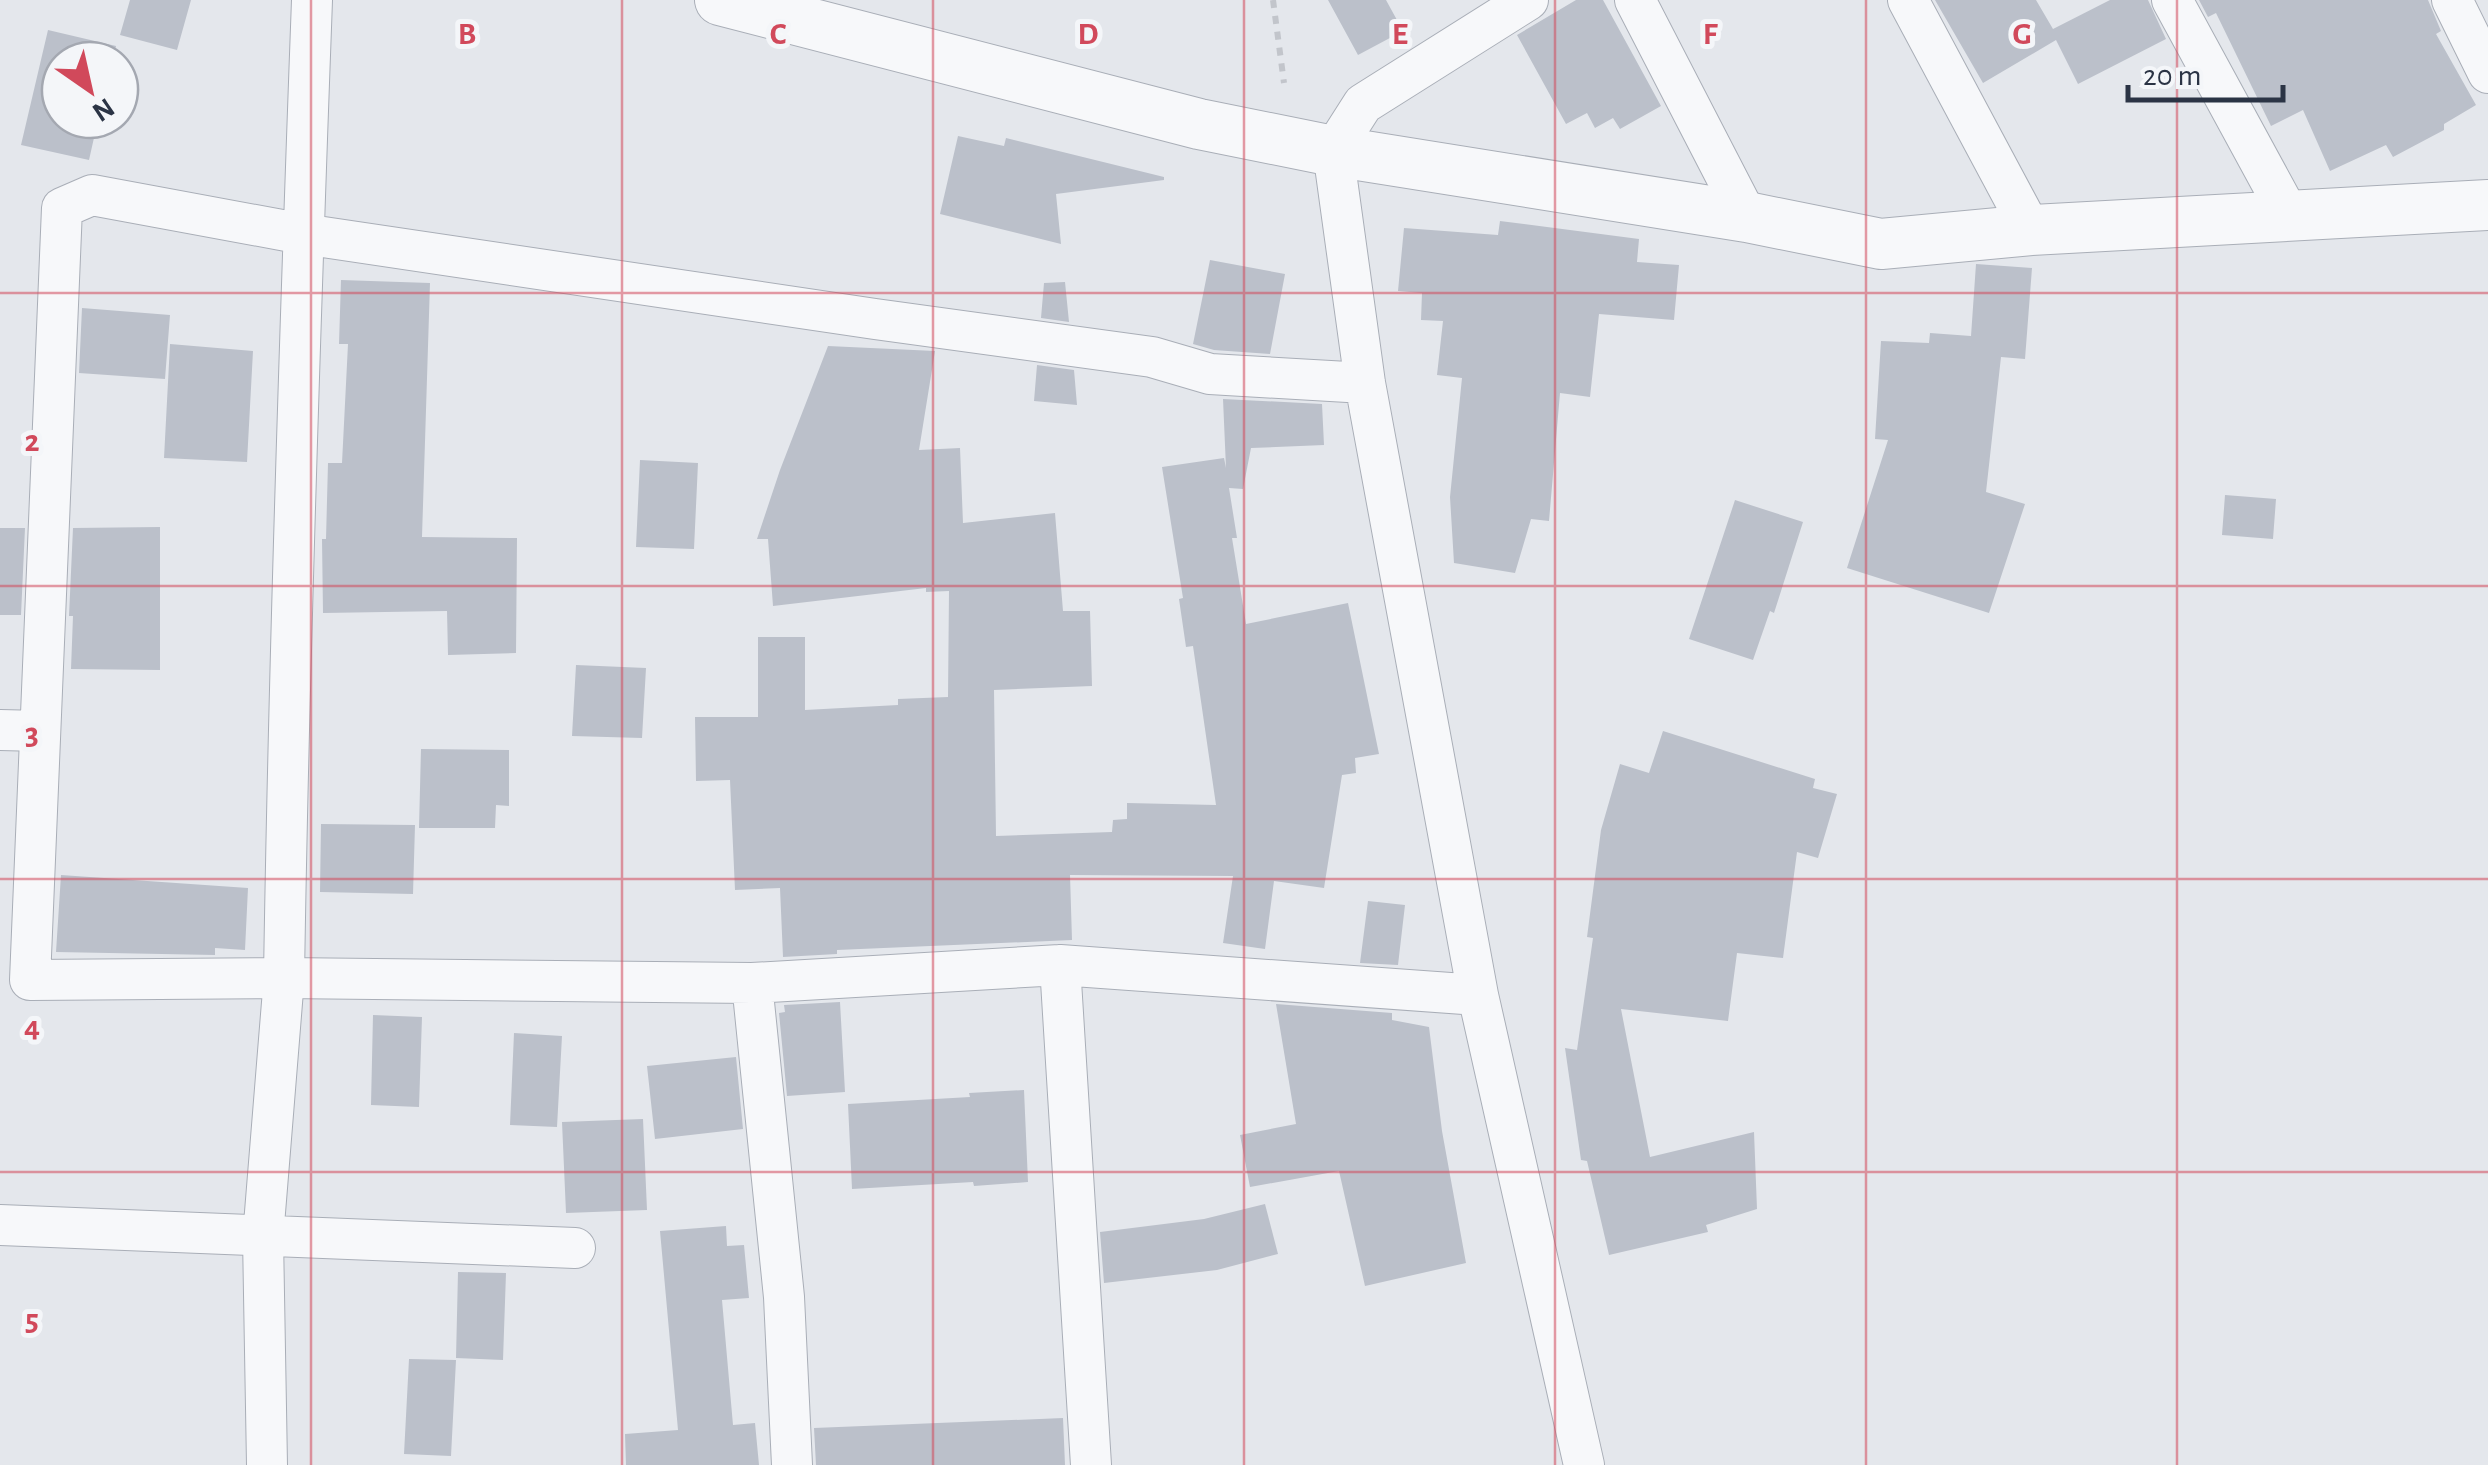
<svg xmlns="http://www.w3.org/2000/svg" width="2488" height="1465" viewBox="0 0 2488 1465" font-family="'Alegreya Sans',sans-serif">
	<rect width="100%" height="100%" fill="#e4e7ec"/>
	<path fill="#bbc0ca" d="M 130,0 L 191,0 L 177,50 L 120,35 Z
		M 1328,0 L 1386,0 L 1403,31 L 1358,55 Z
		M 1576,0 L 1603,0 L 1661,106 L 1620,129 L 1613,118 L 1595,128 L 1587,113 L 1566,124 L 1517,35 Z
		M 1935,0 L 2036,0 L 2053,29 L 2110,0 L 2148,0 L 2166,39 L 2078,84 L 2056,40 L 1983,83 Z
		M 2199,0 L 2428,0 L 2441,31 L 2436,34 L 2476,105 L 2444,124 L 2444,130 L 2393,157 L 2386,145 L 2330,171 L 2303,110 L 2271,126 L 2216,13 L 2208,17 Z
		M 48,30 L 116,46 L 113,60 L 60,60 L 60,120 L 98,120 L 89,160 L 21,145 Z
		M 958,136 L 1004,146 L 1006,138 L 1164,177 L 1164,180 L 1056,194 L 1061,244 L 940,214 Z
		M 1500,221 L 1639,239 L 1637,262 L 1679,265 L 1674,320 L 1599,314 L 1590,397 L 1560,393 L 1549,521 L 1531,519 L 1515,573 L 1454,563 L 1450,497 L 1462,378 L 1437,375 L 1443,321 L 1421,320 L 1422,293 L 1398,291 L 1404,228 L 1498,235 Z
		M 1210,260 L 1285,274 L 1270,354 L 1214,350 L 1193,344 Z
		M 1976,264 L 2032,268 L 2025,359 L 2001,357 L 1986,492 L 2025,504 L 1989,613 L 1847,568 L 1888,440 L 1875,439 L 1881,341 L 1929,343 L 1930,333 L 1971,336 Z
		M 341,280 L 430,283 L 422,537 L 517,538 L 516,653 L 448,655 L 447,611 L 323,613 L 322,539 L 326,539 L 328,463 L 342,463 L 348,344 L 339,344 Z
		M 1065,282 L 1069,322 L 1041,318 L 1044,283 Z
		M 82,308 L 170,315 L 165,379 L 79,373 Z
		M 170,344 L 253,351 L 247,462 L 164,458 Z
		M 828,346 L 935,351 L 919,450 L 960,448 L 963,523 L 1055,513 L 1063,611 L 1090,611 L 1092,686 L 994,690 L 996,836 L 1112,832 L 1113,820 L 1127,819 L 1127,803 L 1216,805 L 1193,646 L 1186,647 L 1179,599 L 1183,598 L 1162,467 L 1224,458 L 1226,468 L 1223,399 L 1322,404 L 1324,445 L 1251,448 L 1243,489 L 1229,488 L 1237,538 L 1232,538 L 1246,624 L 1348,603 L 1379,754 L 1355,758 L 1356,773 L 1342,775 L 1324,888 L 1274,881 L 1265,949 L 1223,943 L 1233,876 L 1070,875 L 1072,940 L 837,950 L 837,954 L 783,957 L 780,888 L 735,890 L 730,780 L 696,781 L 695,717 L 758,717 L 758,637 L 805,637 L 805,710 L 898,705 L 898,699 L 948,697 L 949,591 L 926,592 L 926,588 L 773,606 L 768,539 L 757,539 L 780,470 Z
		M 1037,365 L 1074,370 L 1077,405 L 1034,401 Z
		M 640,460 L 698,463 L 694,549 L 636,547 Z
		M 2225,495 L 2276,499 L 2273,539 L 2222,535 Z
		M 1735,500 L 1803,522 L 1774,613 L 1770,611 L 1753,660 L 1689,639 Z
		M 160,527 L 160,670 L 71,669 L 73,616 L 69,616 L 73,528 Z
		M 0,528 L 25,528 L 21,615 L 0,615 Z
		M 576,665 L 646,668 L 642,738 L 572,736 Z
		M 1663,731 L 1815,779 L 1813,788 L 1837,794 L 1818,858 L 1797,852 L 1783,958 L 1737,953 L 1728,1021 L 1621,1009 L 1650,1157 L 1754,1132 L 1757,1209 L 1706,1225 L 1708,1232 L 1609,1255 L 1587,1161 L 1581,1160 L 1565,1048 L 1577,1050 L 1593,938 L 1587,937 L 1601,830 L 1620,764 L 1649,773 Z
		M 421,749 L 509,750 L 509,806 L 496,805 L 495,828 L 419,828 Z
		M 321,824 L 415,825 L 413,894 L 320,892 Z
		M 61,875 L 248,888 L 245,950 L 215,948 L 215,955 L 56,952 Z
		M 1368,901 L 1405,905 L 1398,965 L 1360,963 Z
		M 840,1002 L 845,1092 L 787,1096 L 779,1013 L 785,1012 L 784,1005 Z
		M 1276,1004 L 1392,1013 L 1392,1020 L 1429,1027 L 1442,1131 L 1466,1263 L 1365,1286 L 1339,1171 L 1250,1187 L 1240,1135 L 1296,1124 Z
		M 373,1015 L 422,1017 L 419,1107 L 371,1105 Z
		M 514,1033 L 562,1036 L 557,1127 L 510,1125 Z
		M 736,1057 L 743,1129 L 655,1139 L 647,1066 Z
		M 1024,1090 L 1028,1182 L 974,1186 L 973,1182 L 852,1189 L 848,1104 L 970,1097 L 969,1093 Z
		M 643,1119 L 647,1210 L 566,1213 L 562,1122 Z
		M 1265,1204 L 1278,1254 L 1217,1270 L 1104,1283 L 1100,1232 L 1204,1219 Z
		M 726,1226 L 727,1246 L 744,1245 L 749,1298 L 722,1300 L 733,1425 L 755,1423 L 759,1465 L 626,1465 L 625,1434 L 678,1430 L 660,1231 Z
		M 458,1272 L 506,1273 L 503,1360 L 456,1358 Z
		M 409,1359 L 456,1360 L 451,1456 L 404,1454 Z
		M 1063,1418 L 1065,1465 L 816,1465 L 814,1428 Z"/>
	<g fill="none" stroke-linecap="round" stroke-linejoin="round">
		<g stroke="#a9aeb7" stroke-width="42">
			<path id="minor" d="M 312,0 C 300,326 289,652 284,978 L 30,980 L 62,208 L 92,195 L 303,234 L 875,319 L 1152,357 L 1210,374 L 1365,383
				M 1528,0 L 1363,104 L 1333,151 L 1365,383 L 1478,995 L 1584,1465
				M 1635,0 L 1747,217
				M 1908,0 L 2031,230
				M 2172,0 L 2290,217
				M 2452,0 L 2488,73
				M 0,730 L 40,731
				M 752,983 L 1060,965
				M 0,1225 L 575,1248
				M 267,1465 L 263,1237 L 284,978 L 752,983 L 784,1297 L 792,1465
				M 1091,1465 L 1060,965 L 1478,995"/>
		</g>
		<g stroke="#a9aeb7" stroke-width="52">
			<path id="tertiary" d="M 720,0 L 1199,124 L 1333,151 L 1747,217 L 1881,244 L 2031,230 L 2488,205"/>
		</g>
		<path stroke="#c2c5cb" stroke-width="6" stroke-dasharray="8 8" stroke-linecap="butt" d="M 1273,0 L 1284,83"/>
		<use href="#minor" stroke="#f7f8fa" stroke-width="40"/>
		<use href="#tertiary" stroke="#f7f8fa" stroke-width="50"/>
	</g>
	<path fill="none" stroke="#d1495b" stroke-width="2.5" stroke-opacity="0.55" d="M 311,0 L 311,1465M 622,0 L 622,1465M 933,0 L 933,1465M 1244,0 L 1244,1465M 1555,0 L 1555,1465M 1866,0 L 1866,1465M 2177,0 L 2177,1465M 0,293 L 2488,293M 0,586 L 2488,586M 0,879 L 2488,879M 0,1172 L 2488,1172"/>
	<g font-size="32" text-anchor="middle" font-weight="bold" fill="#d1495b" stroke="#f4f6f9" stroke-width="10" stroke-linejoin="round" paint-order="stroke">
		<text x="467" y="44">B</text>
		<text x="778" y="44">C</text>
		<text x="1088" y="44">D</text>
		<text x="1400" y="44">E</text>
		<text x="1710" y="44">F</text>
		<text x="2022" y="44">G</text>
		<text x="32" y="451">2</text>
		<text x="32" y="744">3</text>
		<text x="32" y="1037">4</text>
		<text x="32" y="1330">5</text>
	</g>
	<g transform="translate(90 90) rotate(146)"><circle r="48" fill="#f4f6f9" stroke="#a4a8b1" stroke-width="2.5"/>
	<path d="M0-8L18 38L0 25L-18 38Z" fill="#d1495b"/>
	<text y="-15" font-size="28" font-weight="bold" text-anchor="middle" fill="#2b3445">N</text>
	</g>
	<path d="M2128 85v15h155v-15" fill="none" stroke="#2b3445" stroke-width="5"/>
	<text x="2143" y="85" font-size="30" fill="#2b3445" stroke="#f4f6f9" stroke-width="8" paint-order="stroke">20 m</text>
</svg>
